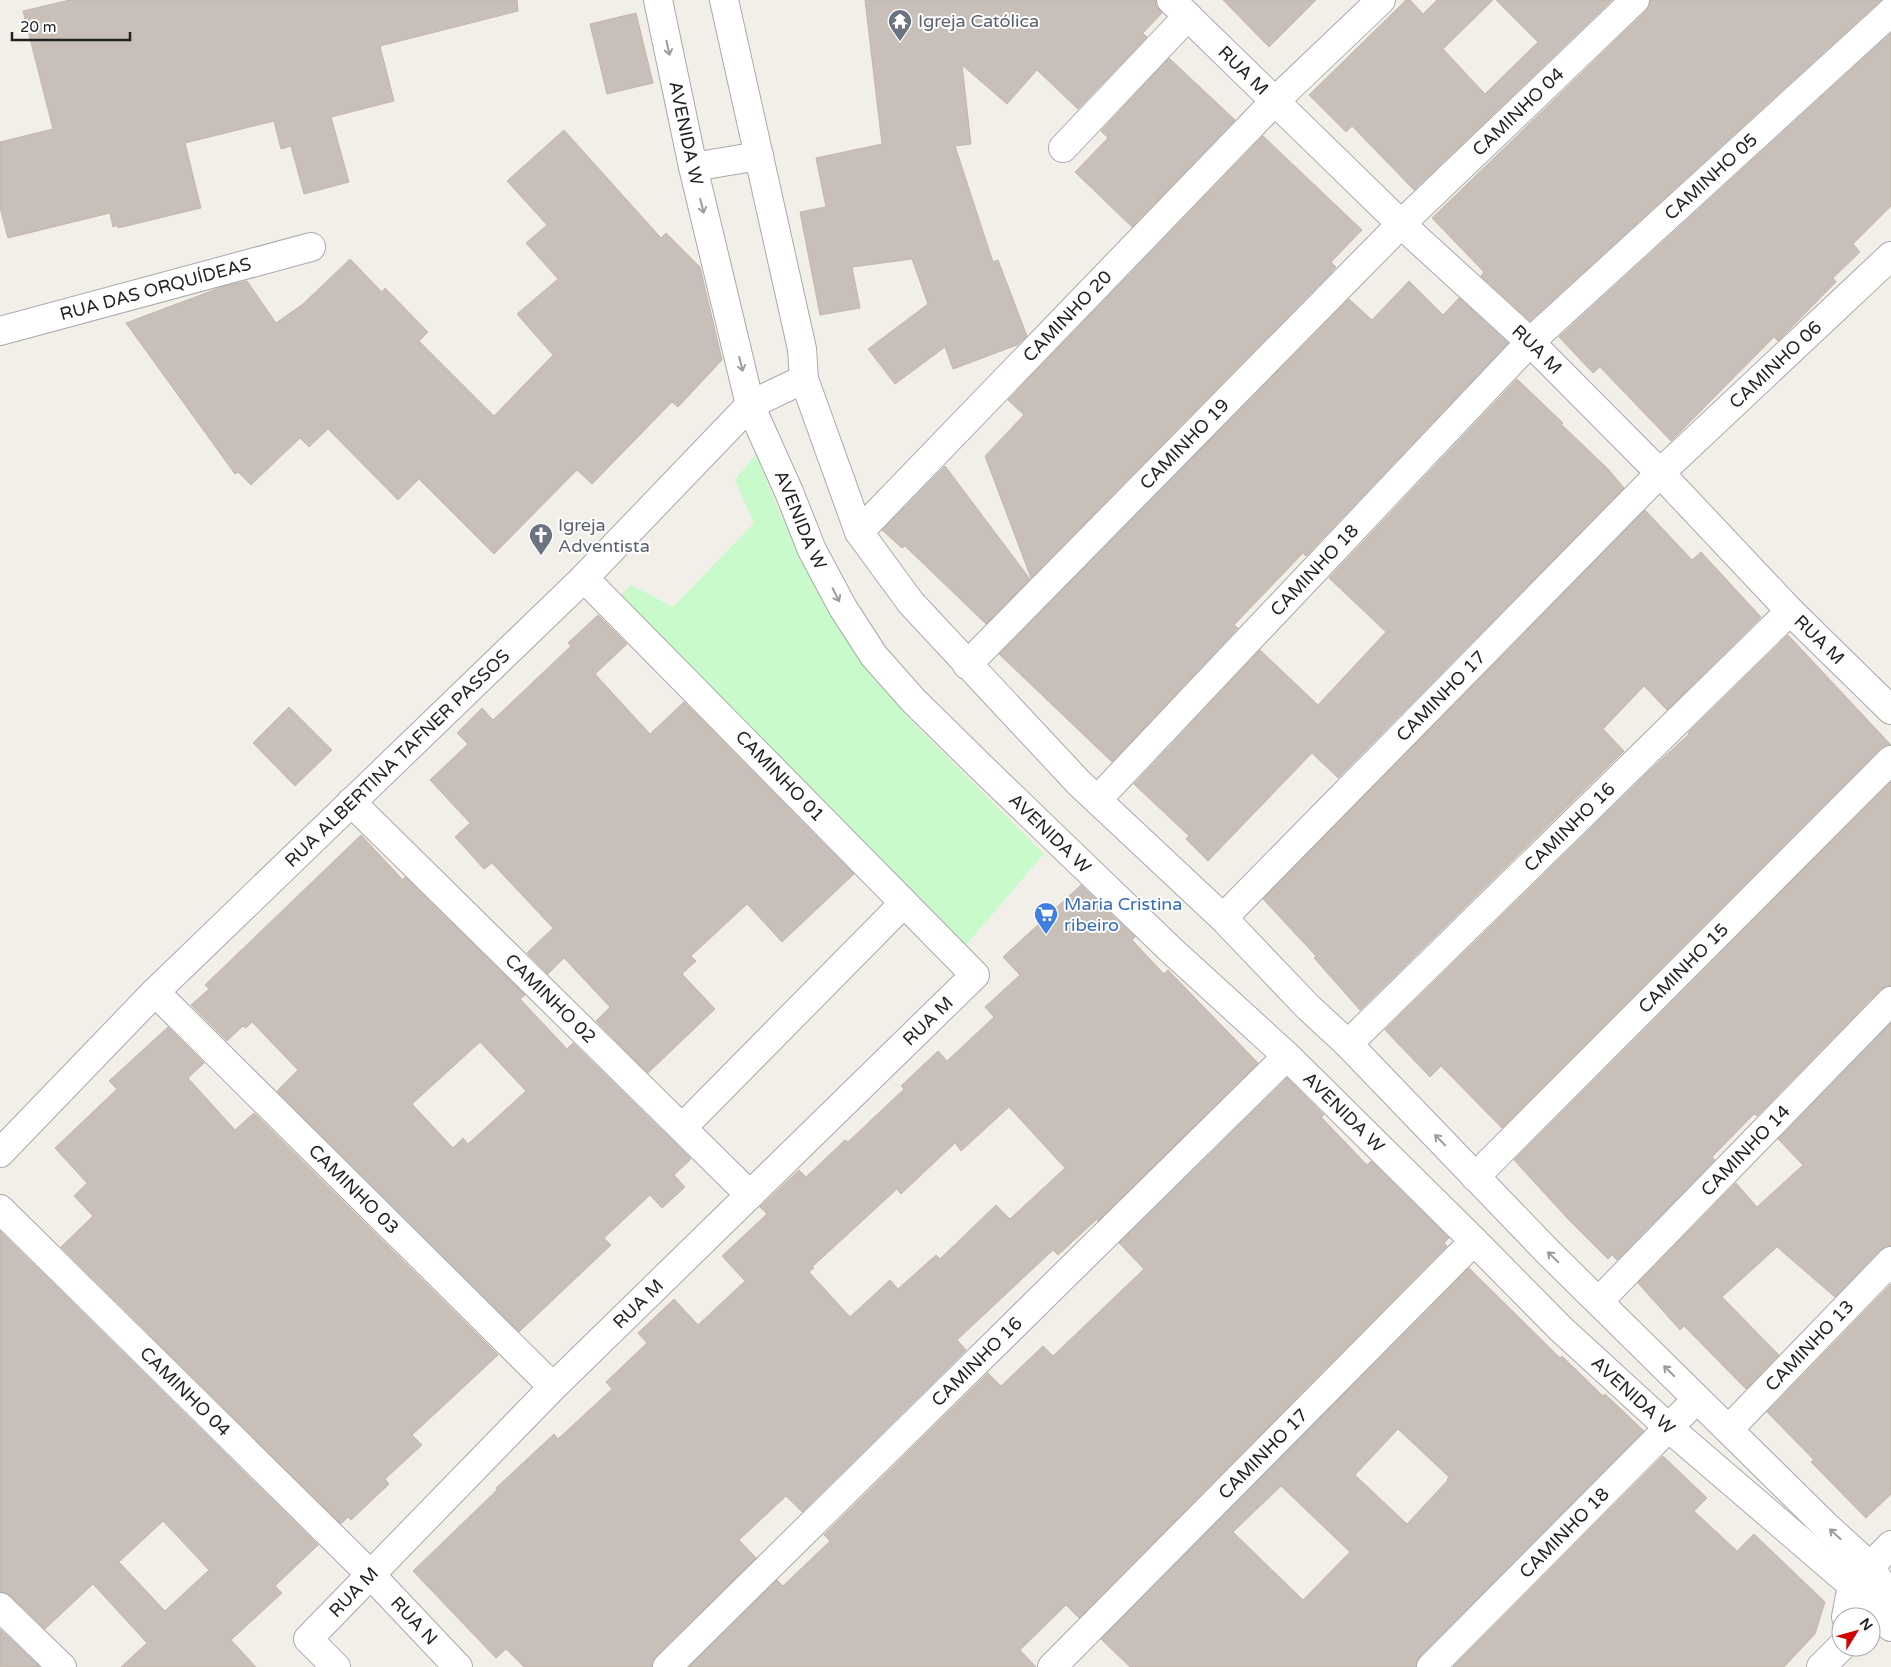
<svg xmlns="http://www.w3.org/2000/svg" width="1891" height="1667" viewBox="0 0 1891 1667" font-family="'Varela Round',sans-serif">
	<rect width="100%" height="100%" fill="#f2efe9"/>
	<path fill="#c8facc" d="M 756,454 L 782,519 L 803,528 L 872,673 L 906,716 L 1044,854 L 965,946 L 620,596 L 631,585 L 673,607 L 754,523 L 735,480 Z"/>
	<path fill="#c7bfb8" stroke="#c4b6ab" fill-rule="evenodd" d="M 70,0 L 517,0 L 518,11 L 380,46 L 394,101 L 331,117 L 349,182 L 304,194 L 291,146 L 281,149 L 274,121 L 185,143 L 201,208 L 118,228 L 118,225 L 113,227 L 110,213 L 8,238 L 0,208 L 0,142 L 53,129 L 23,11 Z
		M 865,0 L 1156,0 L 1156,5 L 1162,13 L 1143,33 L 1147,37 L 1078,109 L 1037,70 L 1007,104 L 962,65 L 971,144 L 955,146 L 993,262 L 998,260 L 1027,336 L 1017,345 L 953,369 L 945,347 L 895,384 L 868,349 L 928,304 L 912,259 L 852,267 L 860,308 L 820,315 L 800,212 L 826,207 L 816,158 L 882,144 Z
		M 1223,0 L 1316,0 L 1269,47 Z
		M 1406,0 L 1410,0 L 1423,14 L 1437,0 L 1493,0 L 1443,49 L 1485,94 L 1538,42 L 1496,0 L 1612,0 L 1414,190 L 1352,126 L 1346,132 L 1309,95 Z
		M 1650,0 L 1881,0 L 1530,321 L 1481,276 L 1484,272 L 1432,218 L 1646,11 L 1650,5 Z
		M 636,13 L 653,83 L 607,94 L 590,24 Z
		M 1891,33 L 1891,206 L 1853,244 L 1860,252 L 1833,278 L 1836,282 L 1778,341 L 1774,337 L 1671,441 L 1600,367 L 1593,373 L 1559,337 Z
		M 1169,58 L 1235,120 L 1132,227 L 1075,172 L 1108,138 L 1101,131 Z
		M 564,130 L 661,238 L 666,233 L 700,267 L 722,360 L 678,407 L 672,402 L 592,484 L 577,470 L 494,554 L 419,479 L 398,500 L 328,429 L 309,447 L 300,438 L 251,485 L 238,472 L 235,474 L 126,323 L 222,287 L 247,281 L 276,323 L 303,304 L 350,259 L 382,292 L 385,288 L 428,332 L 419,341 L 494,416 L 553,355 L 517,314 L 558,279 L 526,243 L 547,225 L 507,181 Z
		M 1263,136 L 1362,230 L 1331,262 L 1336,267 L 1327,277 L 1031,578 L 985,456 L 1024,415 L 1008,400 Z
		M 1409,281 L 1443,315 L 1459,298 L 1508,343 L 1306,556 L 1303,553 L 1234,625 L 1238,628 L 1112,762 L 999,654 L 1349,299 L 1372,320 Z
		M 1517,379 L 1563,423 L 1561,424 L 1608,469 L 1624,488 L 1338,778 L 1312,753 L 1208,861 L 1186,839 L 1189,836 L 1134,784 L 1260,650 L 1318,705 L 1386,632 L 1329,578 Z
		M 945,466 L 1030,579 L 986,624 L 905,546 L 902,548 L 882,530 Z
		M 1645,510 L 1692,560 L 1701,552 L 1761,617 L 1667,710 L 1644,686 L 1603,729 L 1624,751 L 1360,1010 L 1314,958 L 1316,956 L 1263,899 Z
		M 598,615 L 627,644 L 595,674 L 650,734 L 684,702 L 854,874 L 782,942 L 747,904 L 691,956 L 696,961 L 682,974 L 715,1009 L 648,1073 L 596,1021 L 610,1007 L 564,958 L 548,974 L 527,953 L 553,928 L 492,863 L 484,869 L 455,837 L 470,823 L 430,780 L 468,744 L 457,733 L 482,708 L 493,720 L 571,646 L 568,643 Z
		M 1788,635 L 1891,745 L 1886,745 L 1880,749 L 1502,1128 L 1441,1066 L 1430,1077 L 1385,1030 L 1646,774 L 1689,734 L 1688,733 Z
		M 289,707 L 332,750 L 295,786 L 253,743 Z
		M 1891,782 L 1891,986 L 1886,986 L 1880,990 L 1757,1116 L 1754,1114 L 1712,1157 L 1715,1160 L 1617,1260 L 1612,1255 L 1608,1259 L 1568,1219 L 1514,1160 Z
		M 361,835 L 403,880 L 405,877 L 525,995 L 520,999 L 567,1049 L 573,1043 L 691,1159 L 674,1175 L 685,1187 L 662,1208 L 650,1195 L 604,1238 L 611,1245 L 519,1332 L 277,1091 L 298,1070 L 252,1022 L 246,1028 L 243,1026 L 227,1041 L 191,1005 L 209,989 L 205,985 ZM 480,1042 L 526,1091 L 468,1144 L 463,1138 L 453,1148 L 412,1104 Z
		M 1081,885 L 1135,937 L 1132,940 L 1164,974 L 1168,970 L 1258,1063 L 1098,1221 L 1097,1219 L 1058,1255 L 1053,1250 L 957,1340 L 966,1350 L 802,1512 L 786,1496 L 739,1540 L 756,1558 L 656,1656 L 652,1662 L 652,1667 L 524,1667 L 506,1649 L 496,1658 L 413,1571 L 497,1490 L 496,1488 L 554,1434 L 558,1439 L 612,1389 L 606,1382 L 647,1343 L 638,1333 L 674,1299 L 698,1325 L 745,1281 L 722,1256 L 767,1214 L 760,1207 L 799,1170 L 806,1177 L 845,1140 L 848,1142 L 904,1089 L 901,1086 L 938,1051 L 947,1061 L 994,1017 L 985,1007 L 1020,975 L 1003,957 ZM 1009,1107 L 1065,1168 L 1010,1219 L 996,1205 L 940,1259 L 936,1255 L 898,1289 L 890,1280 L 850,1317 L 809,1272 L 814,1268 L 812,1267 L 897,1189 L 901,1194 L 955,1143 L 961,1151 Z
		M 1891,1023 L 1891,1246 L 1886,1246 L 1880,1250 L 1835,1297 L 1777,1247 L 1722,1297 L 1779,1355 L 1746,1389 L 1684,1326 L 1680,1330 L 1638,1283 L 1736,1183 L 1757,1207 L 1803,1165 L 1778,1139 Z
		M 168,1027 L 204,1063 L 188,1078 L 235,1130 L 254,1113 L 498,1355 L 412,1435 L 422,1445 L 385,1479 L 389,1484 L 351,1520 L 348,1517 L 341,1524 L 61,1247 L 93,1216 L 74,1196 L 87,1183 L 55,1148 L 117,1089 L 109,1081 Z
		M 1287,1078 L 1324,1115 L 1321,1117 L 1367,1165 L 1371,1161 L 1449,1238 L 1444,1243 L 1447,1246 L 1079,1618 L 1066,1605 L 1020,1650 L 1036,1667 L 689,1667 L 777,1580 L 783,1586 L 830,1541 L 824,1535 L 988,1373 L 1001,1386 L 1043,1346 L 1053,1356 L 1144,1269 L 1119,1243 Z
		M 0,1231 L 318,1545 L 275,1586 L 282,1593 L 231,1640 L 256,1667 L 121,1667 L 147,1643 L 93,1584 L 45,1629 L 11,1596 L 0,1592 ZM 163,1521 L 209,1570 L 165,1611 L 119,1562 Z
		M 1469,1268 L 1560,1358 L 1562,1356 L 1603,1396 L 1605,1394 L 1644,1431 L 1420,1656 L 1416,1667 L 1130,1667 L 1101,1639 ZM 1398,1429 L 1449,1477 L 1447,1479 L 1448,1480 L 1407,1524 L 1355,1475 ZM 1281,1486 L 1350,1552 L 1303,1600 L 1233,1532 Z
		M 1891,1284 L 1891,1494 L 1866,1518 L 1811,1462 L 1814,1460 L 1767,1412 Z
		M 1663,1456 L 1707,1498 L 1694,1511 L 1737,1551 L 1754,1534 L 1825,1602 L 1815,1634 L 1784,1667 L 1453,1667 Z
		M 0,1629 L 40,1667 L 0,1667 Z"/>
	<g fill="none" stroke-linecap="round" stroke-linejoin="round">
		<g stroke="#a9a9a9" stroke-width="30">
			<g id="minor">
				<path id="s1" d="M 658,0 L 693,167 L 750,405 L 789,492 L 812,550 L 843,608 L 874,656 L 913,700 L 981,767 L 1171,950 L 1287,1056 L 1474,1241 L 1561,1329 L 1669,1428 L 1852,1585 L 1891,1627"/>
				<path d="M 724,0 L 802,349 L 804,379 L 859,532 L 911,603 L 1079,783 L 1223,918 L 1308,1007 L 1348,1044 L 1547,1251 L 1825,1525 L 1871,1567 L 1891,1601"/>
				<path id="s2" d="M 1171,0 L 1401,224 L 1530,342 L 1660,473 L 1790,611 L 1891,710"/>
				<path d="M 1063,148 L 1188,16"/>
				<path d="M 693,167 L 759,156"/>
				<path id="s3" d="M 0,331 L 311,247"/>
				<path id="s4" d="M 859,532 L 1275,101 L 1381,0"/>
				<path id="s5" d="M 967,665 L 1401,224 L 1635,0"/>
				<path id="s6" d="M 1098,799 L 1530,342 L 1891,12"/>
				<path id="s7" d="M 351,802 L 750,1195"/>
				<path id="s8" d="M 1223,918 L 1660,473 L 1891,256"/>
				<path id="s9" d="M 155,992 L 553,1387"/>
				<path id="s10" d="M 1348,1044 L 1790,611"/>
				<path d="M 682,1128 L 904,903"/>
				<path id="s11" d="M 0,1153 L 155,992 L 584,578 L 750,405 L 804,379"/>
				<path id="s12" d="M 1475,1177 L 1891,760"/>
				<path id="s13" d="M 0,1209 L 370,1574 L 458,1667"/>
				<path id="s14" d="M 1599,1301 L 1891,1001"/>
				<path id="s15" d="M 1729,1429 L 1891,1261"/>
				<path d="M 0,1607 L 62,1667"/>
				<path d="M 1846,1617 L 1852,1585 L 1891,1545"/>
				<path id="s16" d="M 336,1667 L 308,1639 L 553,1387 L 975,975 L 584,578"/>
				<path id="s17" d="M 667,1667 L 1287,1056"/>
				<path id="s18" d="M 1052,1667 L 1474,1241"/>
				<path id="s19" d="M 1431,1667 L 1697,1399"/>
				<path d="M 1821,1667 L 1841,1647"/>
			</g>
		</g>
		<use href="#minor" stroke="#fff" stroke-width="28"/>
	</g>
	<defs><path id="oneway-shaft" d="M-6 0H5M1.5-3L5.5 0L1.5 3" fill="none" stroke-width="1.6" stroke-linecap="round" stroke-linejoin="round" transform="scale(1.25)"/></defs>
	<g stroke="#9c9c9c">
		<use href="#oneway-shaft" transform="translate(668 48) rotate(78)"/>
		<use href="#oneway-shaft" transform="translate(702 206) rotate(76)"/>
		<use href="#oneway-shaft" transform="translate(741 364) rotate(76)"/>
		<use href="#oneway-shaft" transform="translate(836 595) rotate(63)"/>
		<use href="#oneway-shaft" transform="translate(1440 1140) rotate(-134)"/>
		<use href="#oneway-shaft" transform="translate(1553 1257) rotate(-136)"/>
		<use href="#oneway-shaft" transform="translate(1669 1371) rotate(-135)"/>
		<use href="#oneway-shaft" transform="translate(1835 1534) rotate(-138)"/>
	</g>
	<defs>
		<g id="temple-pin" transform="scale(1.25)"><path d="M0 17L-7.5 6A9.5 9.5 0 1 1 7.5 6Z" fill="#6b7280" stroke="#fff"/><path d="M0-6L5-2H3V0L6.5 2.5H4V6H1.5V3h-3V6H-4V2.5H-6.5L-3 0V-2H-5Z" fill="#fff"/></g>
		<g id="church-pin" transform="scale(1.25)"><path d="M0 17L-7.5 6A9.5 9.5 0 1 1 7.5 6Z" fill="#6b7280" stroke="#fff"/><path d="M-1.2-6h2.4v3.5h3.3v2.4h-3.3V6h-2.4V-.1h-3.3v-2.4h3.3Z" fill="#fff"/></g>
		<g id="supermarket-pin" transform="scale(1.25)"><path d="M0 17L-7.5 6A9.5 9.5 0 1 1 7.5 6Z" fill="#3f7fe0" stroke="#fff"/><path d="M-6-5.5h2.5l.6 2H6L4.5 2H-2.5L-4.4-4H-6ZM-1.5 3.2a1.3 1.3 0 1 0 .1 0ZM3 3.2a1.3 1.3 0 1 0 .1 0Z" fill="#fff"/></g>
	</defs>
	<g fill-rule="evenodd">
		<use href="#temple-pin" x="900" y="21"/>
		<use href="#church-pin" x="541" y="535"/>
		<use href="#supermarket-pin" x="1046" y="914"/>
	</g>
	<g text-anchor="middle" stroke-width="4" stroke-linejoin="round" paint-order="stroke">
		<g font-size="18" fill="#5b616d" stroke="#fff" text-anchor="start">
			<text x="918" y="27">Igreja Católica</text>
			<text x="558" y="531">Igreja<tspan x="558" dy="21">Adventista</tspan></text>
		</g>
		<g font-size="18" fill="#222" stroke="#fff">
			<text dy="6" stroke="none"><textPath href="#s2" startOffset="101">RUA M</textPath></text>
			<text dy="6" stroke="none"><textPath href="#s5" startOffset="781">CAMINHO 04</textPath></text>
			<text dy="6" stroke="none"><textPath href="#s1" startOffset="136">AVENIDA W</textPath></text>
			<text dy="6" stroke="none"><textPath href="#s6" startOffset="874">CAMINHO 05</textPath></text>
			<text dy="6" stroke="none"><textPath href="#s3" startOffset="161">RUA DAS ORQUÍDEAS</textPath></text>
			<text dy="6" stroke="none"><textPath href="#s4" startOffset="300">CAMINHO 20</textPath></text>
			<text dy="6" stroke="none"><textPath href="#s2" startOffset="506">RUA M</textPath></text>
			<text dy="6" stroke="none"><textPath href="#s8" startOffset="782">CAMINHO 06</textPath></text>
			<text dy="6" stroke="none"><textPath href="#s5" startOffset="310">CAMINHO 19</textPath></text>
			<text dy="6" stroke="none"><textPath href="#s1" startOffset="541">AVENIDA W</textPath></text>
			<text dy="6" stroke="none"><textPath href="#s6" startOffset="315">CAMINHO 18</textPath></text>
			<text dy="6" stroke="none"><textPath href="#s2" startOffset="911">RUA M</textPath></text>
			<text dy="6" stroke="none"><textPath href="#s8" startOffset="311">CAMINHO 17</textPath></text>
			<text dy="6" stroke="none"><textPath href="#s11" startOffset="560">RUA ALBERTINA TAFNER PASSOS</textPath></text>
			<text transform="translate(780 776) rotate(46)" y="6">CAMINHO 01</text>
			<text dy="6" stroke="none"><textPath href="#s10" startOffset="310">CAMINHO 16</textPath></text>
			<text dy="6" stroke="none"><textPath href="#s1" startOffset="946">AVENIDA W</textPath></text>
			<text dy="6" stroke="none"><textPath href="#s12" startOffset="295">CAMINHO 15</textPath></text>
			<text dy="6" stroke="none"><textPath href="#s7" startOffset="280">CAMINHO 02</textPath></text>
			<text dy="6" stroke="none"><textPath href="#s16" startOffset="915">RUA M</textPath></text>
			<text dy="6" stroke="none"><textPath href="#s1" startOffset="1351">AVENIDA W</textPath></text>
			<text dy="6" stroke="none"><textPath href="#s14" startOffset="210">CAMINHO 14</textPath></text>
			<text dy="6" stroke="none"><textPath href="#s9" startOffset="280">CAMINHO 03</textPath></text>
			<text dy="6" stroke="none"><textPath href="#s16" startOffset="510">RUA M</textPath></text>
			<text dy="6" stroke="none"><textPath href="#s15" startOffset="116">CAMINHO 13</textPath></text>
			<text dy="6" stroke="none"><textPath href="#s17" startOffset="435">CAMINHO 16</textPath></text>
			<text dy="6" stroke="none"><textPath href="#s13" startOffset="260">CAMINHO 04</textPath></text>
			<text dy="6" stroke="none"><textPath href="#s1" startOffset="1756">AVENIDA W</textPath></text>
			<text dy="6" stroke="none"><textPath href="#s18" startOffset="300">CAMINHO 17</textPath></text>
			<text dy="6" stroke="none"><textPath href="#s19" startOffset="189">CAMINHO 18</textPath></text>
			<text dy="6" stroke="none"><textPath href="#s16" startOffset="105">RUA M</textPath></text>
			<text dy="6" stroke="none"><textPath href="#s13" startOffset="584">RUA N</textPath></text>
		</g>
		<g font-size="18" fill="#366cbe" stroke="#fff" text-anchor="start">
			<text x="1064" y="910">Maria Cristina<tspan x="1064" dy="21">ribeiro</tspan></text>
		</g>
	</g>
	<g transform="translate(1856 1632) rotate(53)"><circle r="24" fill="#ffffff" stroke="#a7a7a7"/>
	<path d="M0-4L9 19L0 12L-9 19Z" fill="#d40000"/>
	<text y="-8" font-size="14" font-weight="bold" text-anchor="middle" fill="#222222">N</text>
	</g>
	<path d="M12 32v8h118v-8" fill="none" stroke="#222222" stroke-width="2.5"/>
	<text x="20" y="32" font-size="15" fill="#222222" stroke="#ffffff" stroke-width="4" paint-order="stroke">20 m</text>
</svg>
